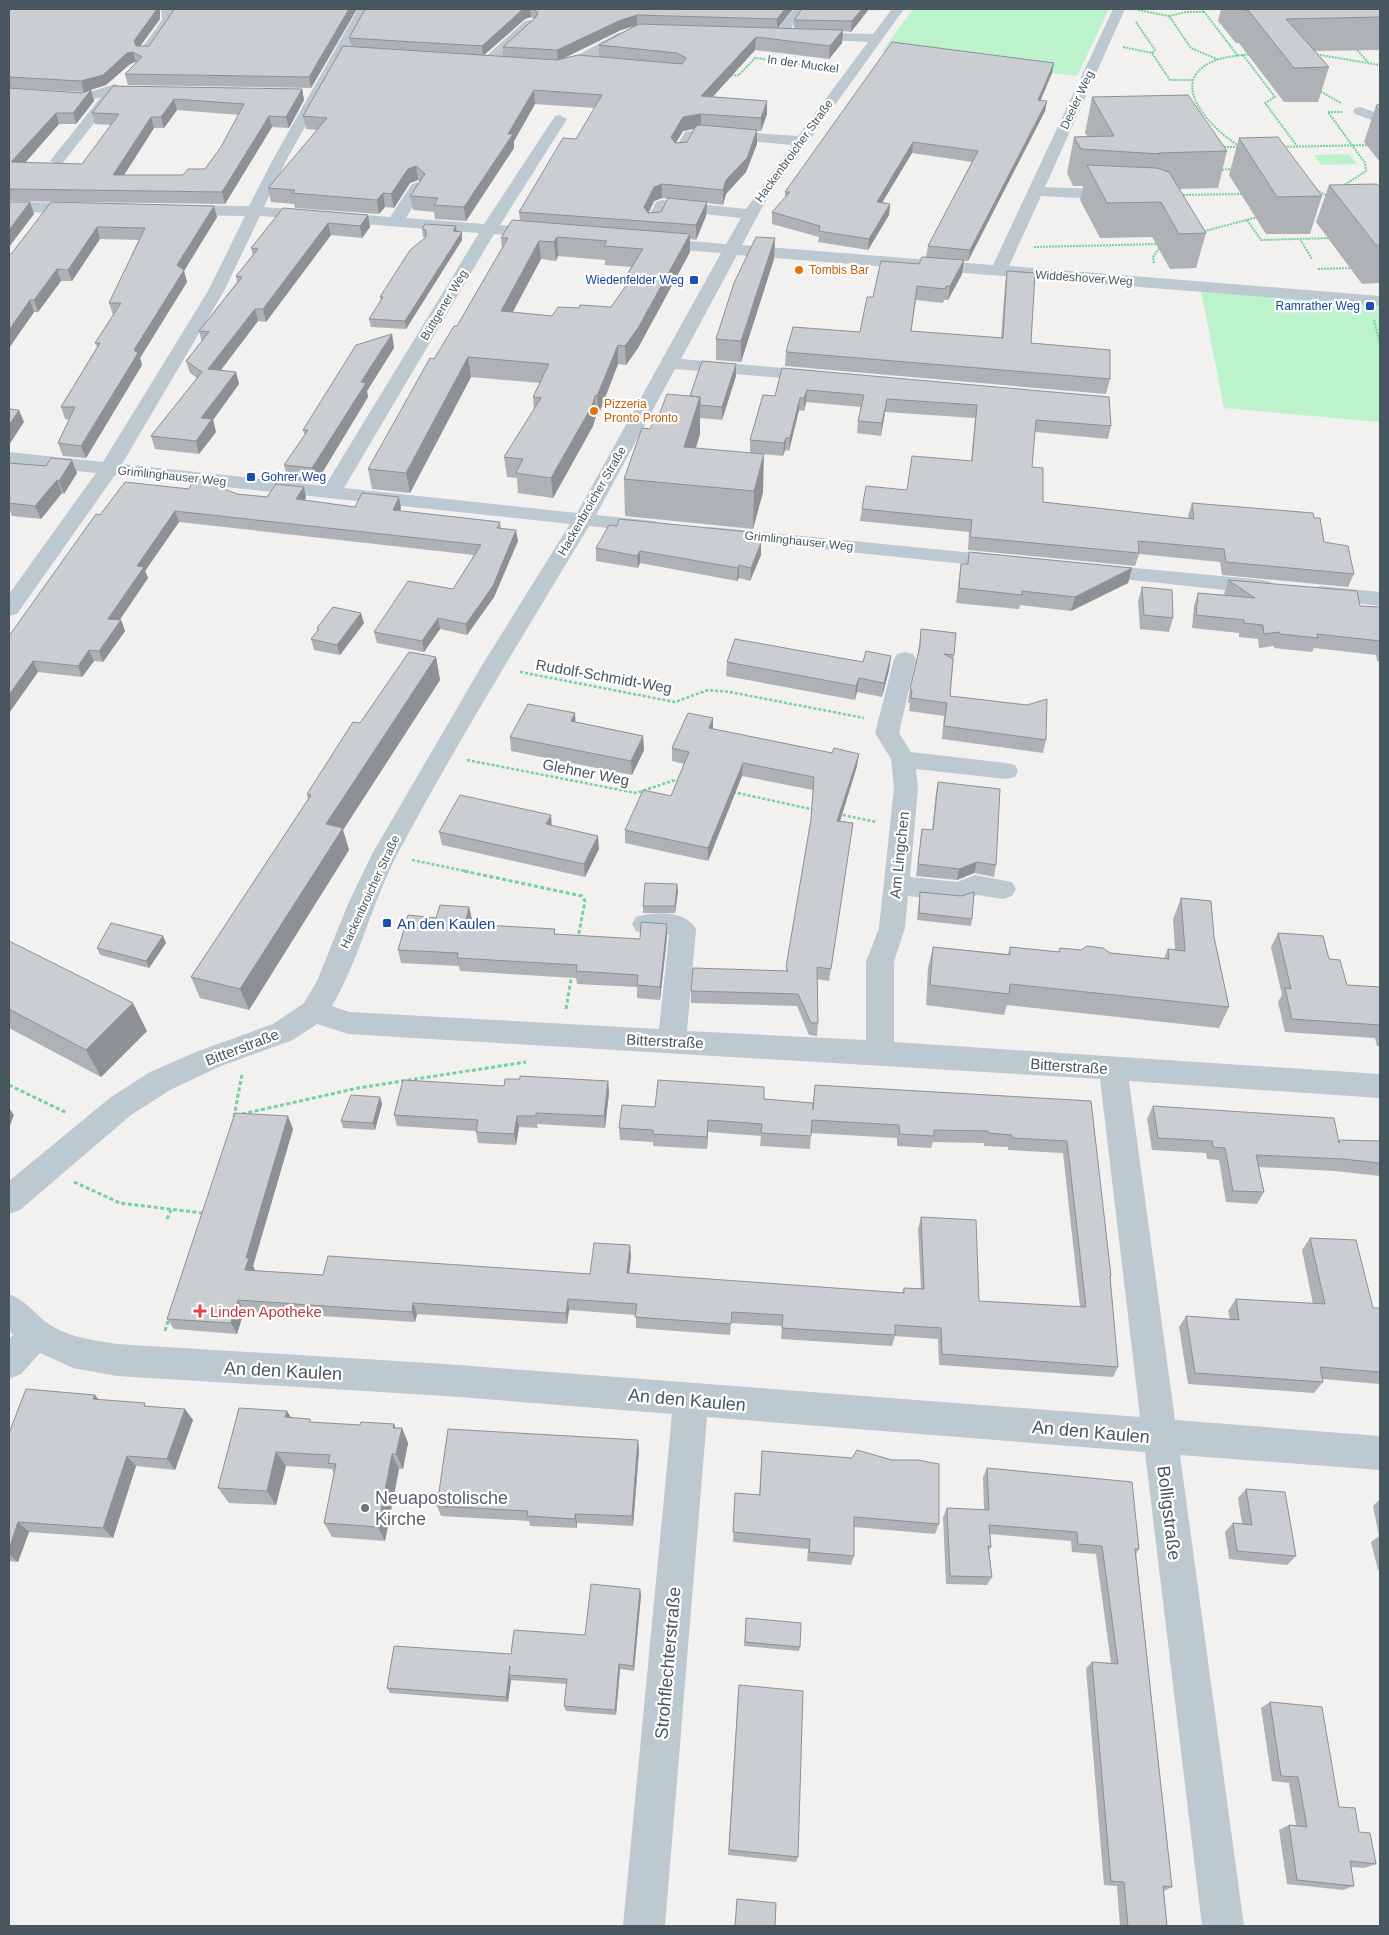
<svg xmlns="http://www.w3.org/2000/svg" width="1389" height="1935" viewBox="0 0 1389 1935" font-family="Arial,sans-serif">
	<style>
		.green { fill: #bcf3cd }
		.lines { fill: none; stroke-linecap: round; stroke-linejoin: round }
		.path-far2 { stroke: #71d49c; stroke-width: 2; stroke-dasharray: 2 1; stroke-linecap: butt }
		.path-far1 { stroke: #71d49c; stroke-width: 2.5; stroke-dasharray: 3 2; stroke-linecap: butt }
		.path { stroke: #71d49c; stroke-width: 3; stroke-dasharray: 4 2.5; stroke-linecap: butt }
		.minor { fill: #bdc9d0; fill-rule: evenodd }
		.wall { fill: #aeb1b5; fill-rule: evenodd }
		.shaded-wall { fill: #8d9094 }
		.building { fill: #caced3; stroke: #8d9094; fill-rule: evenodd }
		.food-dot { fill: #e8710a; stroke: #fff; stroke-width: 2 }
		.transit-dot { fill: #1a4fb4; stroke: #fff; stroke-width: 2 }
		.health-dot { fill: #e0444e; stroke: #fff; stroke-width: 2 }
		.worship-dot { fill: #6b7280; stroke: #fff; stroke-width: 2 }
		.labels { text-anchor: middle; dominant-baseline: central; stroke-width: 4.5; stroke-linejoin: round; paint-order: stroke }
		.far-street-label { font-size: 12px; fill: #47565f; stroke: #fff }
		.far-food-label { font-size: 12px; fill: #c56008; stroke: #fff; text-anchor: start }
		.far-transit-label { font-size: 12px; fill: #164399; stroke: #fff; text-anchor: end }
		.street-label { font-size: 15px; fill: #47565f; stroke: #fff }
		.transit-label { font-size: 15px; fill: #164399; stroke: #fff; text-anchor: start }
		.health-label { font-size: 15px; fill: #be3a42; stroke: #fff; text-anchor: start }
		.near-street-label { font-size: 18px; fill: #47565f; stroke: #fff }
		.near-worship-label { font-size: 18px; fill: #5b616d; stroke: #fff; text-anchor: start }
	</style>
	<rect width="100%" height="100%" fill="#f3f0f0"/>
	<path class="green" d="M913 9H1109L1077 76 882 51Z
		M1349 154 1357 164 1321 165 1314 155Z
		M1201 291 1380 306V422L1224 408Z"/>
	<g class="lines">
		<path class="path-far2" d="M1202 9 1238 56
			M1138 10 1169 16
			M1204 12H1186L1169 16 1191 48 1219 60
			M1136 22 1155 50 1152 53 1170 80H1194
			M1123 47 1152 53
			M1355 48 1368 62
			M1314 54 1380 65
			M1243 55 1275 97 1265 103 1297 146
			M728 76 739 75 755 58 831 68
			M1318 90 1341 103
			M1342 112H1328L1365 163 1366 171 1343 186
			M1239 146C1219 134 1171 91 1203 67 1216 57 1235 56 1251 54
			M1221 147H1240
			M1281 147 1370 145
			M1219 170 1233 169
			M1316 190 1328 196
			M1180 195 1244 194
			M1247 220 1261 240 1332 238
			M1201 232 1258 217
			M1300 239 1312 259
			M1034 247 1160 244
			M1154 263 1153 257 1160 247
			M1318 269 1355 268
			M1374 320 1380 344"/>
		<path class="path-far1" d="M520 672 675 702 708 690 730 692 864 718
			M467 760 636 793 675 780 680 781
			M733 792 815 810
			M838 814 876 822
			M412 860 470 872"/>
		<path class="path" d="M464 871 582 896 585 901 578 938
			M566 1009 572 973
			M9 1085 67 1113
			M242 1114 358 1088 526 1062
			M234 1117 242 1074
			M74 1182 120 1203 202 1213
			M167 1219 171 1210
			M165 1331 169 1318"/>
		<path class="minor" d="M161 9H173L174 20 153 52H143L141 49 162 20Z
			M358 9H370L286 161 264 207 390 217 412 184 417 182 425 187 406 218 484 224 555 116 560 115 567 119 500 225 541 228 549 233 541 238 494 234 344 488 577 513 721 253 654 248 646 243 654 238 726 244 741 218 667 210 660 225 654 227 646 222 656 202 662 200 746 209 792 145 701 137 695 138 685 155H675L673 152 685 132 701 129 798 136 868 42 806 39 800 35 801 32 873 34 892 9H904L765 202 742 245 993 265 1113 9H1125L1045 187 1120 190 1128 195 1120 200 1041 196 1009 266 1380 296V306L737 255 681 359 817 371 823 372 826 376 823 380 817 381 675 369 596 515 654 521 661 523 664 527 661 531 654 533 589 526C524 634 457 742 398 853 372 902 360 958 332 1006L349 1012 659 1029 669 935 645 934 636 931 632 924 636 917C654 911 686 910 696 929L687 1031 866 1040V962L879 928 894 788 891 759 875 733 894 659 897 654 905 652 913 654 916 659 899 733 911 752 1006 763 1015 765 1018 771 1015 777 1006 779 916 769 918 788 910 877 957 882 975 875 1012 882 1016 889 1012 896 1003 899 977 895 960 902 908 896 905 928 894 962V1042L1380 1074V1098L1129 1081 1175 1420 1380 1436V1470L1180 1455 1244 1926H1202L1145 1452 707 1417 665 1926H623L672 1414 446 1396 117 1376 73 1368 40 1353 21 1374 9 1379V1339L13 1335 9 1330V1294C25 1300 33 1312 46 1322 66 1337 93 1340 117 1344L446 1364 1140 1417 1100 1079 348 1034 317 1024 293 1040 221 1066 170 1090 131 1115 20 1210 9 1214V1181L111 1097 150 1072 201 1050 273 1024 304 1003 317 981 348 904 372 854 481 667 570 524 115 475 17 614 9 616V594L96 473 9 464V452L103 462 208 291 245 216 178 215 170 210 178 205 249 206 272 161ZM260 216 479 233 325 486 122 464 224 291Z
			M794 9H806L792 27 788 37H778L777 34 780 26Z
			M530 20 536 24 535 27 492 66H482L480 63 482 60 525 21Z
			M631 29 636 30 637 33 636 36 581 65 555 71 548 67 550 64 571 59 616 34Z
			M115 84 121 87 145 88 152 92 145 96 116 95 62 164 57 165 50 161 101 97 85 102 9 97V89L84 94Z
			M1360 107 1380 114V123L1355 114 1353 111 1355 108Z
			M9 202 85 203 93 208 85 213 9 212Z
			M711 527 1004 556 1011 558 1015 562 1011 566 1004 568 704 537 701 533 704 529Z
			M1092 564 1263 580 1271 582 1274 587 1271 592 1263 594 1084 575 1081 570 1084 565Z
			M1321 586 1380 592V606L1313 598 1310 593 1313 588Z"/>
	</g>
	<path class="wall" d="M9 9 160 19 140 46H149L357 9 311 88 128 85 125 74 136 63V62L130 64 106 85 84 92 9 88Z
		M365 9H793L778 28 794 29V20L802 9H869L851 32 843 31 842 43 829 59 755 50 712 97 767 101V114L761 131H757V144L746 172 726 194 723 205 707 203 706 216 696 240 690 239V252L638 348 626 365 618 364 598 416H596L593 426 553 498 518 493 517 478 507 477 504 457 534 409 533 397 540 383 471 377 410 493 372 489 368 469 434 359 457 326 502 248 501 238 520 221 519 212 576 139 595 108 535 104 514 141V148L466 221 435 219 434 212 413 210 410 196 420 182 418 180 410 183 394 208 385 207 379 214 295 208 294 204 271 202 268 188 317 130 306 129 303 116 351 46 349 38ZM531 17 534 19 503 47V56L484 55 525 19ZM636 26 599 45V57L564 58 621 30ZM695 129 687 142 676 143 683 131ZM662 198 668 199 661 212 649 213 654 201ZM558 256 605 260V265L631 267 626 276V285L611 307 579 308 552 316 513 312 541 259 556 261Z
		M1221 9H1380V50L1314 51 1329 67 1318 102H1284L1239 43H1236L1218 21Z
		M1054 63 1052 73 1041 100 1045 111 968 261H963L962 274 948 300H944L943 303 916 300 911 331 1001 338 1005 285 1007 271 1031 343 1110 379 1106 394 785 366 786 352 860 332 873 297 926 257 928 246 972 162 912 153 882 202 890 204 889 215 868 250 818 242 819 237 772 224V212L785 198V192Z
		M113 86 302 89 304 100 289 128 272 127 225 204 9 201V88L82 93 91 90 94 101 76 124H59L25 163 82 164 111 125 95 124 92 113ZM177 110 239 115 221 147 205 169 183 175H124L154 128H164Z
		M1092 97 1227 151 1218 188 1179 189 1206 233 1196 268 1170 269 1152 237 1100 238 1080 200 1083 186H1073L1067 173 1074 137 1087 136 1085 133Z
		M1380 103V162L1364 142 1376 106Z
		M1239 138 1322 196 1310 234H1266L1229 175Z
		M1329 185 1380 187V283L1362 284 1316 222Z
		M51 202 214 206 217 217 184 271 187 282 140 358 142 365 86 458 63 456 58 443 70 420 65 419 61 407 97 347 95 343 113 315 109 303 139 240 100 239 72 281H61L38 312H34L9 348V255L12 253Z
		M283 208 368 215 370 227 362 238 331 235 266 322 258 321 220 370 236 372 239 384 213 420 216 432 199 454 155 449 151 436 197 378 190 373 186 361 202 342 199 331 237 282 236 276 253 256 251 248Z
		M422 229 457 232 462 240 406 329 371 327 369 319 381 301 380 297 425 237H423Z
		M775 238 774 259 741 362 716 360V339Z
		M392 334 394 348 367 391 368 397 316 483 288 480 284 465 305 435 303 430Z
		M736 364V376L722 420 700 418V434L696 448 763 492 753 529 625 516 624 479 650 429 658 418Z
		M782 368 1111 426 1108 439 1035 432 1032 467 1043 502 1189 519 1188 516 1192 503 1314 518 1324 542 1354 574 1348 587 1222 575 1220 562 1139 554 1135 566 968 550 969 532 860 521 862 509 907 490 971 461 975 418 885 412 881 436 857 433 858 421 861 407 806 402 804 411 799 410 789 451 785 450 783 456 750 453V440L775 396Z
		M9 463 77 473 64 494 62 493 41 519 12 516 10 510H9Z
		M304 487 306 498 305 500 355 507 401 508 400 511 500 522 501 528 518 541 494 597 467 635 440 629 424 652 377 643 374 632 453 589 474 555 179 522 145 571 148 578 119 620H121L125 631 103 662 94 661 82 677 38 672 9 713V636L100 515 237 494 267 497Z
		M617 526 749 540 761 543V555L750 581 739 578 737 581 640 563 638 568 596 561V548Z
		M969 552 1132 568 1128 583 1071 611 1020 605 1019 609 956 603 959 578 961 564H967Z
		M1228 580 1360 606 1380 612V662L1377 661 1376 655 1314 648 1312 652 1274 648V646L1259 648 1258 639 1239 637V633L1192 628 1194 606 1198 593 1226 595 1224 594Z
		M1142 587 1173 618 1169 632 1140 629 1138 601Z
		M364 623 340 655 314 650 311 639 318 631 317 628Z
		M921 629 956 633 950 696 1046 740 1043 753 942 739 944 716 909 711 910 703 908 702 910 689 918 653Z
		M891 656 889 670 882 697 857 692 855 700 726 676 727 662H863Z
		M436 657 440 680 343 830 349 850 249 1010 200 998 191 977 308 800 307 794 360 723Z
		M713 718V729L857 766 840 821 853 823 829 981 817 979 818 1023 817 1036 809 1035 797 1006 691 1003V991L786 971 811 823 813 790 742 776 708 861 625 843V830L671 796 684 764 672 761V748Z
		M576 722 643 736 644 750 632 775 511 751 510 737Z
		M938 782 996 865 994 877 974 873 957 880 916 876 922 829 932 830 936 793Z
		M439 832 599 849 585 877 442 845Z
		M678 891 675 913H643V906Z
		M920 892 972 919 971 926 917 920 919 899Z
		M1181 898 1214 937 1229 1007 1219 1028 1007 1005 1004 1015 926 1005 928 968 933 947 1008 954 1010 947 1058 952 1060 948 1164 958 1168 949 1175 950 1173 919Z
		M469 907 472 920 471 924 556 934 640 939 667 924V937L660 1000 637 998V987L577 984 576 978 460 971 459 966 401 963 398 950 436 918Z
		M1278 933 1329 959 1347 985 1380 987V1046H1377L1375 1038 1285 1032 1278 1002 1282 995 1271 947Z
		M163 936 166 943 149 968 100 955 97 948Z
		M9 941 147 1031 101 1077 9 1028Z
		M608 1081 609 1093 605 1128 537 1124 538 1128 519 1127 516 1145 478 1143 476 1131 397 1126 394 1115 504 1086Z
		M815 1085 1091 1101 1111 1276 1110 1279 1118 1367 1113 1377 939 1365 938 1339 895 1336 892 1346 781 1339 782 1326 731 1323 730 1335 636 1328V1315L569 1310 567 1324 417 1314 415 1322 244 1311 237 1334 174 1329 167 1319 293 1129 253 1266 255 1270 254 1271 323 1275 590 1274 630 1245 631 1257 629 1274 902 1293 904 1288 921 1289 918 1229 921 1217 979 1301 1080 1307 1063 1153 1008 1150V1147L984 1146V1143L933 1142 931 1148 897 1146V1138L811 1133 810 1149 760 1146 761 1136 708 1132 707 1149 653 1146V1142L620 1140 619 1128 655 1107 764 1099 813 1103Z
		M380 1097 382 1104 375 1130 343 1128 341 1121Z
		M1153 1106 1339 1141 1340 1140 1380 1141V1176L1335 1171 1259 1167 1264 1192 1257 1204 1226 1202 1219 1160 1207 1159 1206 1153 1152 1150 1147 1119Z
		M1310 1238 1373 1308H1380V1384L1323 1379V1382L1314 1393 1188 1384 1179 1327 1186 1316 1230 1319 1228 1311 1236 1299 1313 1304 1302 1250Z
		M95 1395 98 1400 148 1406 193 1420 175 1470 136 1466 113 1538 29 1532 18 1562 9 1561V1433Z
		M287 1411 291 1418 312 1423 360 1425 394 1424 395 1428H402L408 1443 403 1469H399L385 1541 332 1537 324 1523 334 1474 332 1469 286 1466 276 1505 229 1503 218 1488Z
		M638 1440 639 1451 633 1526 577 1523V1528L530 1526 529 1521 441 1516 437 1506Z
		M762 1451 939 1524 935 1534 854 1527V1556L851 1565 807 1561 808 1549 733 1542 735 1493 759 1495Z
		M987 1468 1139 1549 1136 1554 1172 1887 1164 1891 1167 1926H1120L1117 1886 1104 1885 1086 1668 1092 1662 1111 1663 1096 1554 1072 1552 1071 1541 990 1534 991 1547 989 1550 992 1577 987 1585 946 1584 943 1517 947 1508 984 1510 983 1477Z
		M1246 1489 1296 1556 1287 1565 1229 1559 1225 1532 1233 1523 1242 1524 1238 1498Z
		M1380 1499V1570H1378L1371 1542 1379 1536 1373 1506Z
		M641 1595 634 1671 620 1669 616 1715 566 1711 564 1706 567 1684 511 1680 508 1702 390 1693 387 1688 585 1635Z
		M746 1618 800 1647 799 1651 744 1646Z
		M738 1693 798 1857 796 1862 728 1855Z
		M1270 1702 1339 1807 1359 1832 1376 1864 1364 1868 1351 1867 1354 1886 1343 1890 1287 1884 1279 1830 1289 1825H1296L1289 1783 1272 1781 1261 1708Z"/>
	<path class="shaded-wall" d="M157 9H160V19L136 52 134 41Z
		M349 9H357L311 88 309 77Z
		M523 9H530L531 17 525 19 483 56 482 46Z
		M785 9H793L777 29V19Z
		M862 9H869L851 32 852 21Z
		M637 15V25L621 30 558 61 557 50 621 20Z
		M843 30 842 43 829 59 830 46Z
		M756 37 755 50 701 110V96Z
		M133 52 136 62 130 64 106 85 84 92 81 81 127 53Z
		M1054 63 1052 73 1036 110 1038 100Z
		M302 89 304 100 289 128 286 117Z
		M91 90 94 101 76 124 73 113Z
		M534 90 535 104 514 141V148L466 221 464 207Z
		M174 99 177 110 164 128 161 117Z
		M767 101V114L761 131V118Z
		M1047 101 1045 111 968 261 970 250Z
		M56 113 59 124 15 174 11 162Z
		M701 114V127L683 131 671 151V137L683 117Z
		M269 116 272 127 225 204 222 192Z
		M151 117 154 128 117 186 113 175Z
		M757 130V144L746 172 726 194 723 205V190L726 180Z
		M913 142 912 153 876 213 877 202Z
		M416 166 418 180 410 183 394 208 391 194 408 169Z
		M662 184V198L654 201 644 221V207L654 187Z
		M383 193 385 207 379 214 377 200Z
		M30 202 34 214 9 247V230Z
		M707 202 706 216 696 240V225Z
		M890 204 889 215 868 250 869 239Z
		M214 206 217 217 184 271 187 282 140 358 142 365 86 458 81 446 134 350 177 265Z
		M368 215 370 227 362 238 360 226Z
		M328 223 331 235 266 322 263 309Z
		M456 226 457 234 453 231Z
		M97 227 100 239 72 281 68 270Z
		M462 232V240L406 329 405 321Z
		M690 234V252L638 348 626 365 625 346Z
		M557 237 558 256 556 261 554 242Z
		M775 238 774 259 741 362V341Z
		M539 241 541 259 503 330 501 311Z
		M964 260 962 274 948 300 950 286Z
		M57 269 61 281 38 312 34 300Z
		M30 300 34 312 9 348V330Z
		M255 309 258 321 212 382 208 369Z
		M392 334 394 348 367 391 368 397 316 483 312 468 361 382Z
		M618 345V364L598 416 597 396Z
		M468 357 471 377 410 493 406 473Z
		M736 364V376L722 420V407Z
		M236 372 239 384 213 420 216 432 199 454 196 441 201 418Z
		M807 390 806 402 804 411V398Z
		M595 396 596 416 593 426 553 498 551 478Z
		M700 397V434L684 484V447Z
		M800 398 799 410 789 451 790 438Z
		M887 399 885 412 881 436 882 423Z
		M19 410 24 422 9 445V425Z
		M786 438 785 450 783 456 784 443Z
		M764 454 763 492 753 529 754 491Z
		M72 460 77 473 64 494 59 481Z
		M57 480 62 493 41 519 35 506Z
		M304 487 306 498 299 510 296 499Z
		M399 497 401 508 395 521 393 510Z
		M175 511 179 522 145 571 148 578 113 630 108 619 137 566Z
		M516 530 518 541 494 597 467 635 466 624Z
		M761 543V555L750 581 751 568Z
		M640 551V563L638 568 637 556Z
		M739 565V578L737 581 738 568Z
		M1132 568 1128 583 1071 611 1075 597Z
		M361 613 364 623 340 655 337 645Z
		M438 618 440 629 424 652 422 641Z
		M121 620 125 631 103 662 99 651Z
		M89 650 94 661 82 677 78 666Z
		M891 656 889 670 882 697 884 683Z
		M436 657 440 680 343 830 349 850 249 1010 240 989 326 824Z
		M33 661 38 672 9 713V695Z
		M859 678 857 692 855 700 856 686Z
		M575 713 576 728 571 721Z
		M713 718V731L709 728Z
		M643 736 644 750 632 775 631 761Z
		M859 754 857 766 836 834 837 821Z
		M743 763 742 776 708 861V848Z
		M551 815 552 828 546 824Z
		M598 836 599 849 585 877 584 864Z
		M977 862 974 873 957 880 959 869Z
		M677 884 678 891 675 913V906Z
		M469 907 472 920 468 937 465 924Z
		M667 924V937L660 1000V987Z
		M163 936 166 943 149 968 146 961Z
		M133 1003 147 1031 101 1077 86 1050Z
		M608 1081 609 1093 605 1128 604 1116Z
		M380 1097 382 1104 375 1130 373 1123Z
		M9 1108 14 1115 9 1128Z
		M288 1116 293 1129 253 1266 255 1270 251 1281 245 1270 246 1258Z
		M517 1116 519 1127 516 1145 514 1134Z
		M708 1120V1132L707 1149V1137Z
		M630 1245 631 1257 628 1285 627 1273Z
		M568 1299 569 1310 567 1324 566 1313Z
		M238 1300 244 1311 237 1334 231 1323Z
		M413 1303 417 1314 415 1322 412 1312Z
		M95 1395 104 1406 93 1399Z
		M185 1409 193 1420 175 1470 167 1459Z
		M287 1411 296 1426 285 1417Z
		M394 1424 400 1438 402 1428 408 1443 403 1469 396 1454 393 1428Z
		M638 1440 639 1451 633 1526 632 1516Z
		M276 1452 286 1466 276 1505 267 1491Z
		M392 1454 399 1469 385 1541 378 1527Z
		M127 1456 136 1466 113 1538 103 1528Z
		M575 1514 577 1523V1528L575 1519Z
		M18 1522 29 1532 18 1562 9 1554V1549Z
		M640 1589 641 1595 634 1671 633 1666Z
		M619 1664 620 1669 616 1715 615 1710Z
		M510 1666 509 1675 511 1680 508 1702 506 1697Z"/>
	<path class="building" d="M9 9H157L134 41 136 46H149L173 11V9H349L309 77 125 74 142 57 133 52 127 53 103 75 81 81 9 77Z
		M365 9H523L482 46 349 38Z
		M533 9H785L777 19 637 15 621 20 557 50 503 47 536 17 538 12Z
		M802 9H862L852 21 794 20Z
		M1243 9H1380V17L1286 19 1329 67 1294 68 1248 10H1245Z
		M639 24 843 30 830 46 756 37 701 96 767 101 761 118 701 114 683 117 671 137 675 143 687 142 696 126 701 125 757 130 747 158 726 180 723 190 662 184 654 187 644 207 648 213 661 212 668 198 707 202 696 225 519 212 563 138 576 139 602 95 534 90 508 134H513L464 207 434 205 438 198 410 196 425 174 416 166 408 169 391 194 383 193 377 200 292 193 295 190 268 188 327 118 303 116 343 46 557 60 578 55 682 64 686 58 677 53 599 45Z
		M892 42 1054 63 1038 100 1047 101 970 250 928 246 978 151 913 142 877 202 890 204 869 239 819 231 820 226 772 212 790 192H785Z
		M113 86 302 89 286 117 269 116 222 192 9 189V88L82 93 91 90 73 113H56L11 162 82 164 119 114 92 113ZM174 99 244 104 221 147 205 169H188L183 175H113L151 117H161Z
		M1188 95 1227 151 1159 153 1160 154 1081 149 1074 137 1114 136 1092 97Z
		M1380 103V112L1376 106Z
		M1278 137 1322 196 1277 197 1239 138Z
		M1087 165 1157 168 1169 172 1206 233 1179 234 1161 202 1107 203Z
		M1377 184 1380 187V245H1376L1329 185Z
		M9 202H30L9 230Z
		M51 202 214 206 177 265 184 270 134 350 138 353 81 446 58 443 75 407H61L100 343H95L121 303H109L145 228 97 227 68 270 57 269 34 300H30L9 330V255L12 253Z
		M283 208 368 215 360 226 328 223 263 309H255L208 369 236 372 201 418 212 419 196 441 151 436 202 372 186 361 209 332 199 331 242 277 236 276 258 249 251 248Z
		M512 220 690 234 638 328 625 346 618 345 597 396H595L592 406 551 478 516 473 523 459 504 457 541 398 533 397 549 364 468 357 406 473 368 469 430 358 434 359 454 326H457L508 238H501ZM557 237 607 241 604 246 643 249 626 276 628 283 611 307 580 305 579 308 558 307 552 316 501 311 539 241 554 242Z
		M425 224 456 226 453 231 462 232 405 321 369 319 383 297H380L410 250 426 237V230L422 229Z
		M756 237 775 238 741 341 716 339 734 283Z
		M922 257 964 260 950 286H946L945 289 917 286 911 331 1003 338 1007 271 1035 273 1031 343 1110 350V379L786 352 793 327 860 332 867 297H873L881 261 919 264Z
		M392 334 361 382 366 383 312 468 284 465 308 430H303L356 345Z
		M702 361 736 364 722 407 700 405V397L690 396Z
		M782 368 1109 397 1111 426 1036 420 1032 467 1043 468V502L1194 519 1192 503 1313 513 1314 518H1320L1324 542 1348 546 1354 574 1226 562 1224 549 1138 541 1139 553 970 537 972 520 862 509 866 486 907 490 912 456 972 461 977 405 887 399 882 423 858 421 864 395 807 390 804 398H800L790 438H786L784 443 750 440 763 395 775 396Z
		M667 394 700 397 684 447 764 454 754 491 624 479 642 428 650 429 655 418H658Z
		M9 409 19 410 9 425Z
		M51 458 72 460 59 481 57 480 35 506 9 503V500L10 498H9V463L46 466Z
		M194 477 237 494 267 497 276 484 304 487 296 499 355 507 362 493 399 497 393 510 500 522 497 528 516 530 493 586 466 624 438 618 422 641 374 632 408 581 453 589 481 545 175 511 137 566 144 567 108 619 121 620 99 651 89 650 78 666 33 661 9 695V636L96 514 100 515 125 482 189 489Z
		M619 519 749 532 747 540 761 543 751 568 739 565 738 568 640 551 637 556 596 548 609 525 617 526Z
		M969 552 1132 568 1075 597 1022 591V595L959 588 961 564H968Z
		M1228 580 1357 591 1360 606 1379 607 1380 612V641L1317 634 1318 638 1280 634 1279 632 1264 634 1263 625 1244 623V620L1196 615 1198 593 1255 598Z
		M1142 587 1172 590 1173 618 1144 615Z
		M333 607 361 613 337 645 311 639 319 629 317 628Z
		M921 629 956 633 954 655 944 654 953 659 950 696 1027 705 1047 699 1046 740 944 726 947 703 911 698 912 690 910 689 920 646Z
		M735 639 863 662 866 651 891 656 884 683 859 678 856 686 727 662Z
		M409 652 436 657 326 824 343 828 240 989 191 977 311 795 307 794 353 722 360 723Z
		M528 704 575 713 571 721 643 736 631 761 510 737Z
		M688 713 713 718 709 728 832 753 834 748 859 754 837 821 853 823 831 969 817 967 818 1023H811L798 994 691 991 693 968 788 971 786 967 811 819 814 777 743 763 708 848 625 830 643 790 671 796 689 752 672 748Z
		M938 782 1000 789 996 865 977 862 959 869 918 864 922 829 933 830Z
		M460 795 551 815 546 824 598 836 584 864 439 832Z
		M645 883 677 884 675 906H643Z
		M920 892 961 896 974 892 972 919 919 913Z
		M1181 898 1211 901 1214 937 1229 1007 1010 984 1009 994 930 985 933 947 1010 955V947L1059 952 1060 948 1081 950 1087 946 1103 948 1110 953 1169 959 1168 949 1185 951Z
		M440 905 469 907 465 924 555 929 554 934 640 939 641 922 667 924 660 987 637 985 638 975 576 971 577 965 457 958 458 953 398 950 408 915 436 918Z
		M111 923 163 936 146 961 97 948Z
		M1278 933 1323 936 1329 959 1340 960 1347 985 1380 987V1025L1292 1019 1285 988 1291 989Z
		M9 941 133 1003 86 1050 9 1009Z
		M520 1076 608 1081 604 1116 536 1113V1116H517L514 1134 476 1132 478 1120 394 1115 403 1080 504 1086 505 1079H520Z
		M658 1080 764 1087V1099L813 1103V1110L815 1085 1091 1101 1111 1276H1110L1118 1367 942 1354 941 1328 895 1325V1335L782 1328 783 1315 732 1312 731 1324 635 1317 637 1304 568 1299 566 1313 413 1303 412 1312 238 1300 231 1323 167 1319 235 1113 288 1116 246 1258H249L245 1270 323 1275 328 1256 590 1274 594 1243 630 1245 627 1273 904 1293V1288L924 1289 921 1217 976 1220 979 1301 1086 1307 1067 1141 1012 1138V1135L988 1133V1131L934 1130V1136L900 1134 899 1125 812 1120 811 1136 761 1133 762 1124 708 1120 707 1137 653 1134V1130L619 1128 622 1105 655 1107Z
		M351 1095 380 1097 373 1123 341 1121Z
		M1153 1106 1334 1118 1339 1143 1340 1140 1380 1141V1163L1343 1159 1256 1155 1264 1192 1233 1191 1225 1148 1213 1147 1212 1141 1158 1138Z
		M1310 1238 1356 1240 1373 1308H1380V1372L1320 1367 1323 1382 1195 1373 1186 1316 1239 1320 1236 1299 1325 1304Z
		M26 1389 95 1395 93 1399 145 1403 144 1406 185 1409 167 1459 127 1456 103 1528 18 1522 9 1549V1433Z
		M239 1408 287 1411 285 1417 310 1419V1422L360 1425 361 1422 394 1424 393 1428H402L396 1454H392L378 1527 324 1523 336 1464 328 1463 330 1455 276 1452 267 1491 218 1488Z
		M448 1429 638 1440 632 1516 575 1514V1519L527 1516 528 1511 437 1506Z
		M857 1450 892 1460H918L939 1464V1524L854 1517V1556L809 1552 810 1539 733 1532 735 1493 760 1495 762 1451 852 1458Z
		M987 1468 1132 1482 1139 1549H1135L1172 1887 1163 1886 1167 1926H1128L1124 1882 1111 1881 1092 1662 1118 1664 1102 1546 1078 1544 1077 1532 989 1525 991 1547 988 1546 992 1577 950 1576 947 1508 989 1510Z
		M1246 1489 1285 1492 1296 1556 1237 1551 1233 1523 1252 1525Z
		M591 1584 640 1589 633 1666 619 1664 615 1710 564 1706 567 1679 509 1675 510 1666 506 1697 387 1688 394 1646 511 1654 514 1630 585 1635Z
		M746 1618 801 1623 800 1647 745 1642Z
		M739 1685 803 1691 798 1857 729 1850Z
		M1270 1702 1322 1707 1339 1807 1355 1808 1359 1832 1370 1833 1376 1864 1350 1861 1354 1886 1297 1880 1289 1825 1307 1827 1298 1777 1281 1776Z
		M737 1899 776 1903 775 1926H735Z"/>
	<g class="food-dot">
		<circle cx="799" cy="270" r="5"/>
		<circle cx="594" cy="411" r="5"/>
	</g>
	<g class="transit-dot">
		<rect x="689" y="275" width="10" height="10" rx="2.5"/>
		<rect x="1365" y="301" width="10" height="10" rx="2.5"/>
		<rect x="246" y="472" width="10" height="10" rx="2.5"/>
		<rect x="382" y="918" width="10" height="10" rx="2.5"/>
	</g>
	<path class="health-dot" d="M197.5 1303.5h5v5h5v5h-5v5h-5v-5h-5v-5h5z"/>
	<circle class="worship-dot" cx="365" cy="1508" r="5"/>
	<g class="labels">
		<g class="far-street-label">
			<text transform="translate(803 64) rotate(8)">In der Muckel</text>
			<text transform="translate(1077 100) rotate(-65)">Deeler Weg</text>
			<text transform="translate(794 151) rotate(-54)">Hackenbroicher Straße</text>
			<text transform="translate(1084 278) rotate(4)">Widdeshover Weg</text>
			<text transform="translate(444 305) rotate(-59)">Büttgener Weg</text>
			<text transform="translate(172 476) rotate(6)">Grimlinghauser Weg</text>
			<text transform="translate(592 501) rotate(-60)">Hackenbroicher Straße</text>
			<text transform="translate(799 541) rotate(6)">Grimlinghauser Weg</text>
			<text transform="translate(370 892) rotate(-65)">Hackenbroicher Straße</text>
		</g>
		<g class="far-food-label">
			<text x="809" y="270">Tombis Bar</text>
			<text x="604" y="404">Pizzeria<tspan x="604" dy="14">Pronto Pronto</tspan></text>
		</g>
		<g class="far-transit-label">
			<text x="684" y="280">Wiedenfelder Weg</text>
			<text x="1360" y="306">Ramrather Weg</text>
			<text x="261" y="477" text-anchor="start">Gohrer Weg</text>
		</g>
		<g class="street-label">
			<text transform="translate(604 676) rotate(10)">Rudolf-Schmidt-Weg</text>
			<text transform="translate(586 772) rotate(11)">Glehner Weg</text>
			<text transform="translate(899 855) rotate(-84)">Am Lingchen</text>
			<text transform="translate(665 1041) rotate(3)">Bitterstraße</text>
			<text transform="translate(242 1047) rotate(-21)">Bitterstraße</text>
			<text transform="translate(1069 1066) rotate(4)">Bitterstraße</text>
		</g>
		<g class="transit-label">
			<text x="397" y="923">An den Kaulen</text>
		</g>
		<g class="health-label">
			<text x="210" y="1311">Linden Apotheke</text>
		</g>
		<g class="near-street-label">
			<text transform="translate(283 1371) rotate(3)">An den Kaulen</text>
			<text transform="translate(687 1400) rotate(5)">An den Kaulen</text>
			<text transform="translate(1091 1432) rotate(5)">An den Kaulen</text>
			<text transform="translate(1169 1513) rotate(83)">Bolligstraße</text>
			<text transform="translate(668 1663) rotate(-85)">Strohflechterstraße</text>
		</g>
		<g class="near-worship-label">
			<text x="375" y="1498">Neuapostolische<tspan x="375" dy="21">Kirche</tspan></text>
		</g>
	</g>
	<rect width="1389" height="1935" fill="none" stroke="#47565f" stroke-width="20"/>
</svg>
